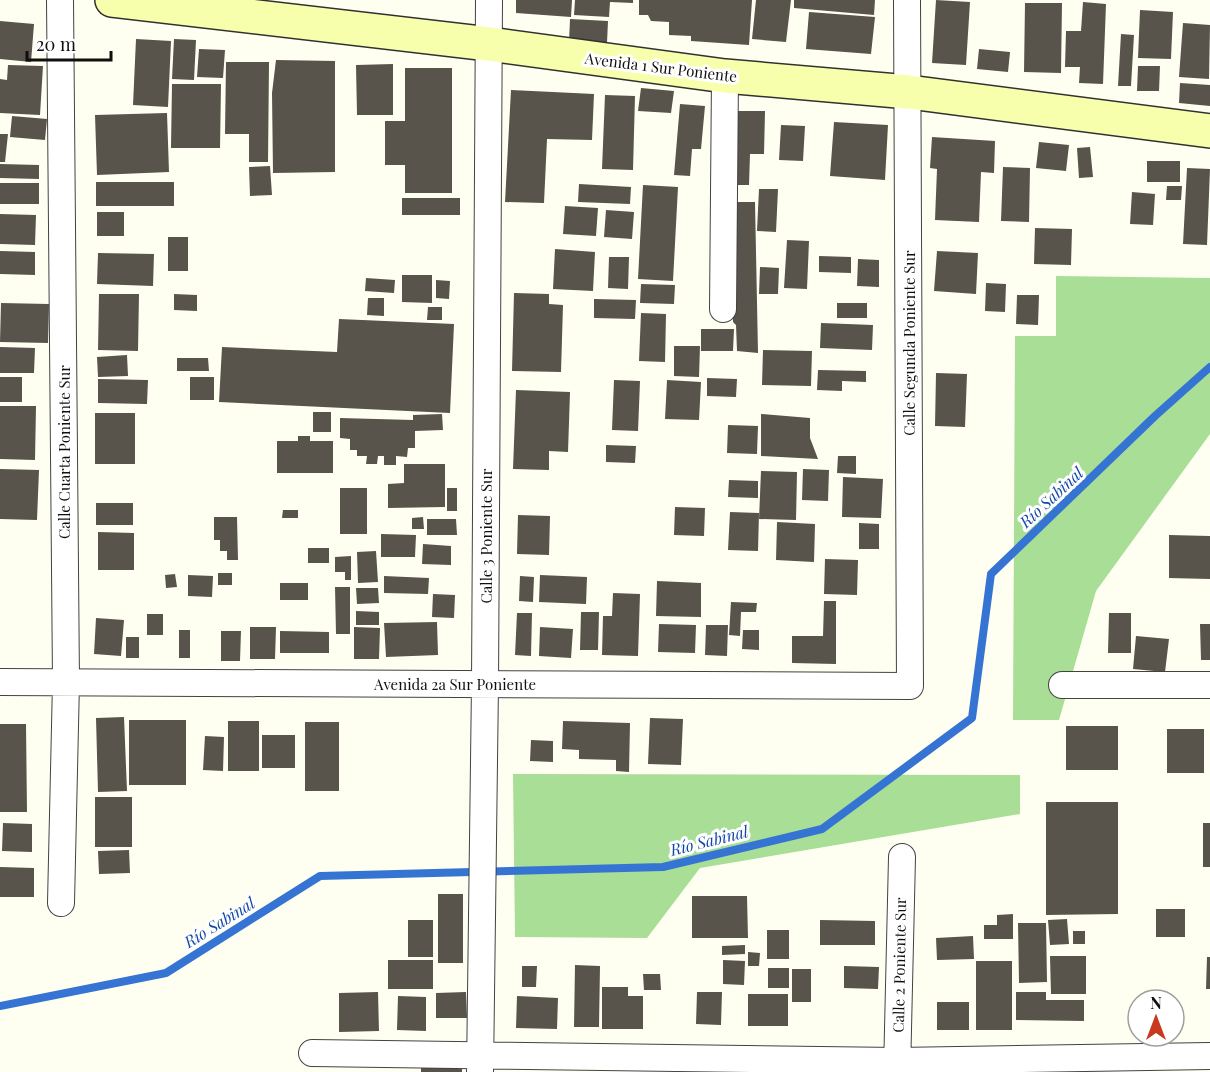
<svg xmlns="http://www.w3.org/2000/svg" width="1210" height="1072" viewBox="0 0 1210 1072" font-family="'Playfair Display',serif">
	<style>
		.forest { fill: #a8de96 }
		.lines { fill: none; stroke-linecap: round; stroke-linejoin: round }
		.stream { stroke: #3674d4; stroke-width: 8 }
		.building { fill: #58534b }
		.street-casing { stroke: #424242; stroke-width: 28 }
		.secondary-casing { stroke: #313131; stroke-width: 36 }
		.street { stroke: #fff; stroke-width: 26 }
		.secondary { stroke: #f7ffac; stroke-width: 33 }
		.labels { text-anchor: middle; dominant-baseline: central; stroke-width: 6; stroke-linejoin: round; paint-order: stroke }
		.street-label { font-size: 15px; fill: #0f0f0f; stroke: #fff }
		.water-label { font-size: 16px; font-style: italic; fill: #1147a8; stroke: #fff }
	</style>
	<rect width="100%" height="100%" fill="#fffff1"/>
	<path class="forest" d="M1056 276 1210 278V434L1096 591 1059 720H1013L1015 336H1056Z
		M513 774 1020 775V814L700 868 647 938 515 937Z"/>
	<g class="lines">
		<path class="stream" d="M0 1006 166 973 320 876 663 867 822 829 972 718 991 574 1155 416 1210 367"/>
	</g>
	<path class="building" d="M516 0H572L571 17 516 13Z
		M575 0H633V3L610 2 609 17 574 15Z
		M639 0H752L749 45 691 41V36L669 35V22L651 21 648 15H639Z
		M756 0H791L786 42 752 39Z
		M794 0H875L874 15 794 8Z
		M936 0 970 2 966 65 932 63Z
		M1083 2 1106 4 1103 84 1079 83 1080 67H1065L1066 31H1081Z
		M1025 3H1062L1061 73 1024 72Z
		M1140 10 1173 12 1171 59 1138 58Z
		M809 12 875 17 871 54 806 49Z
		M570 19 608 21 607 43 569 42Z
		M0 21 34 24 31 62 0 59Z
		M1183 23 1210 25 1209 79 1179 77Z
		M1121 34 1134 35 1131 86H1118Z
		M136 39 171 41 168 107 133 105Z
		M174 39 196 40 194 80 172 79Z
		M199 49 225 50 223 78 197 77Z
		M979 49 1010 52 1008 72 977 69Z
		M276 60 335 61V172L273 173 272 93Z
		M226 62H269L268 162H249V134H225Z
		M393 64V115H357L356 65Z
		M8 65 43 66 40 115 0 113V79L7 80Z
		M1138 66H1160L1159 91H1137Z
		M405 68H452V193H405V165H385V121H405Z
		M1180 83 1210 85V106L1179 103Z
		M172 84H221L220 148H171Z
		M641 88 674 91 671 113 638 111Z
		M511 90 594 94 592 140 547 139 544 203 505 202Z
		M605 95 635 96 633 170 602 169Z
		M680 104 705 106 701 149H692L690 176 674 175Z
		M728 111H765L764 154H750L749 185H728Z
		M167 113 169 172 97 175 95 115Z
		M12 116 47 119 45 140 10 137Z
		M834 122 888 125 885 180 830 176Z
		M781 125 805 126 803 161 779 160Z
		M0 134H8L5 162H0Z
		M932 137 995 141 994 173 981 172 979 222 935 220 937 169 930 168Z
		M1039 142 1069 145 1066 171 1036 168Z
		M1090 147 1093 177 1079 178 1077 148Z
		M1147 161H1180V182H1147Z
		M0 164 39 165V179L0 178Z
		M270 166 272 195 250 196 249 167Z
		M1003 167 1030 168 1029 222 1001 221Z
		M1187 168 1210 169 1207 245 1183 244Z
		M96 182H174V206H96Z
		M0 183H39V204H0Z
		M579 184 631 187 630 204 578 202Z
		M643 185 678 187 673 281 638 279Z
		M1167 186H1182L1181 200H1166Z
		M759 189H778L776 232 757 231Z
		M1132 192 1155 194 1153 225 1130 224Z
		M402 198H460V215H402Z
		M732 202H755L758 353 737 351 736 325 733 322Z
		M565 206 598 208 596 236 563 234Z
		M606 210 634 212 632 239 604 237Z
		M97 212H124V236H97Z
		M0 214 36 215 35 245 0 244Z
		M1035 228 1072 229 1071 265 1034 264Z
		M168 237H188V271H168Z
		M787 240 809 241 807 289 784 288Z
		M555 249 595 252 593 291 553 289Z
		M0 251 35 252V275L0 274Z
		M937 251 978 253 976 294 934 291Z
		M98 253 154 254 153 286 97 284Z
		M819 256 851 257V273L819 272Z
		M609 257H629L628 289 608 288Z
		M858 259 879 260V287L857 286Z
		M760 267 779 268 778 294H759Z
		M402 275H432V303L402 302Z
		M366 278 395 280 394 293 365 291Z
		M436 280 450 281 449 299 436 298Z
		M986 283 1006 284 1005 312 985 311Z
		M641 284 675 285 674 304 640 303Z
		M514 293 549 294V304L563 305 561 372 512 371Z
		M99 294H139L138 351 98 350Z
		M174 294 197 295V311L174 310Z
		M1017 295H1039L1038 325 1016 324Z
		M368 298H384V316L367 315Z
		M594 299 636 300 635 319 594 318Z
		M1 303 49 304 48 343 0 342Z
		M837 303H867V318H837Z
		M428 307H442V320H427Z
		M641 313 666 314 665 362 639 361Z
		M339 319 454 324 450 413 219 402 222 347 337 352Z
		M821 323 873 325 872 350 820 348Z
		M701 329H734L733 351H701Z
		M674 346H700L699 377 674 376Z
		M0 347 35 348 34 373H0Z
		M763 350 812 351 811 386 762 385Z
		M127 355 128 376 98 377 97 357Z
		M177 358H208L209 371H177Z
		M818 370 866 371V382L842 381V391L817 390Z
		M936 373 967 374 965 427 935 426Z
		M0 377H22V402H0Z
		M190 377H214V400H190Z
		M707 378 737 379 736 397 707 396Z
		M98 379 148 380 147 404 98 403Z
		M614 380 640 381 638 431 612 430Z
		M667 380 701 382 699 420 665 419Z
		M516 390 570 392 568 452 549 451V470L513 469Z
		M0 406H36L35 460 0 459Z
		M313 412H331V432H313Z
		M95 413H135V464H95Z
		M442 414 443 430 415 431V448H408L407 457 396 456V465H384V456H378L377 464H366L367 456H357V450H350V439L340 438V418L413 420V415Z
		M761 414 810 418V438L818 459 761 456Z
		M728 425 758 426 757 454 727 453Z
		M298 436H310V441H333V473H277V441H298Z
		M606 445 636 446 635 463 606 462Z
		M838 456H856V474L837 473Z
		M404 464H445V507L388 508V484L404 483Z
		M0 469 39 470 37 520 0 519Z
		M803 469 829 470 828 501 802 500Z
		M761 471 797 472 796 520 759 519Z
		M843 477 883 479 881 518 842 517Z
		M729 480 758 481V498L728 497Z
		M340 488H367V534H340Z
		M447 488H457V511H447Z
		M96 503H133V525H96Z
		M675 507 705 508 704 536 674 535Z
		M283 510H298V518H282Z
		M730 512 759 513 758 551 728 550Z
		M518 515 550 516 549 555 517 554Z
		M214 517H237L238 560H227V551H220V540H214Z
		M423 517 424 529H412V518Z
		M427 519H456L457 535H427Z
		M777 522 815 524 814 562 776 560Z
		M859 523 879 524V549H859Z
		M98 532 134 533V570H98Z
		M381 534 416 535 415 557H381Z
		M1169 535 1210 536V579L1169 578Z
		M423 544 451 546V565L422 564Z
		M308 548H329V563H308Z
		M376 551 378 582 358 583 357 552Z
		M351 556V580H345V572H335V557Z
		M825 559 858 560 857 595 824 594Z
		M218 573H232V585H218Z
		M175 574 177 587 166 588 165 575Z
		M188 575 213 576 212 597 188 596Z
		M540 575 587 577 586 604 539 602Z
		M384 576 429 578 428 594 384 593Z
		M520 576 534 577 533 602 519 601Z
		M657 581 701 583V617L656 616Z
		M280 583H308V600H280Z
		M335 587H350V634H336Z
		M356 588H378L379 603 357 604Z
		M613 593 640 594 638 656 602 655 603 616H612Z
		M433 594 455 595 454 618 432 617Z
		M824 601H836V664L792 663V636H823Z
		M731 602 757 603 756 612H741L740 636 729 635Z
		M356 611 379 612V625H356Z
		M581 612H599L598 650H580Z
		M517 613H532L531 656 515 655Z
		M1109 613H1131V653H1108Z
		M147 614H163V635H147Z
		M96 618 124 620 121 656 94 654Z
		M437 622 438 655 386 657 384 623Z
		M659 624 696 625 695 653 658 652Z
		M1200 624H1210V660H1201Z
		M706 625H728L727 656 705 655Z
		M250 627H276L275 659H250Z
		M354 627 380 628 379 659H354Z
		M540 627 573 629 571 658 539 656Z
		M179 630H190V658H179Z
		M743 630H759V650L742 649Z
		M221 631H241L240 661H221Z
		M280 631 329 632V653H280Z
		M1136 636 1169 639 1165 672 1133 669Z
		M126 637H139V658H126Z
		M124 717 127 791 98 792 96 718Z
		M650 718 683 719 681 765 648 764Z
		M129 720H186V785H129Z
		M228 721H259V771H228Z
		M563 721 630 723 629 772 616 771V760L579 759V750L562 749Z
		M305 722H339V791H305Z
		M0 724H26L27 812H0Z
		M1066 726H1118V770H1066Z
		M1167 729H1204V773H1167Z
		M262 735H295V768H262Z
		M205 736 224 737 223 771 203 770Z
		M531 740 553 741V762L530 761Z
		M95 797H132V847H95Z
		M1046 802H1118V914L1046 915Z
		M3 823 32 824V852L2 851Z
		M1203 823H1210V867H1203Z
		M129 850 130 873 99 874 98 851Z
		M0 867 34 868V897H0Z
		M438 894H463V963H438Z
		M692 896H747L748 938H692Z
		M1156 909H1185V937H1156Z
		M1013 914V939H984V925H997V915Z
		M1067 919 1069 944 1050 945 1048 920Z
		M408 920H433V957H408Z
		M820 920 875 921V945H820Z
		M1018 923H1046L1047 982 1019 983Z
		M767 930H789V959H767Z
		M1073 931H1085V944H1073Z
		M973 936 974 959 937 960 936 938Z
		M745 945V954L722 955V946Z
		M748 952 760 953 759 966H748Z
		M1050 956H1086V994H1051Z
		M1207 957H1210V989H1206Z
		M388 960H433V989H388Z
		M723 960 745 961 744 985 723 984Z
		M976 961H1012V1030H976Z
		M575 965 600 966 599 1027H574Z
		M522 966H537L536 987H522Z
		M844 966 879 967 878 989 844 988Z
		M768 968H789V988H768Z
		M792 969H811V1002H792Z
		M643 974H660L661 990H644Z
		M602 987H628V996H643V1029H602Z
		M378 992 379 1031 339 1032V993Z
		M466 992 467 1018H436V993Z
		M697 992H722L721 1025 696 1024Z
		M1016 992H1046V1000H1084V1021L1016 1020Z
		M748 994H788V1026H748Z
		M398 996 426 997V1031L397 1030Z
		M517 996 558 998 557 1029 516 1028Z
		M937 1002H969V1030H937Z
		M421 1066H462V1072H421Z"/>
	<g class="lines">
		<defs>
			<path id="street" d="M60 0 66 682 61 903
				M723 309 725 76
				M0 682 910 686 907 0
				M1062 685H1210
				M312 1053 897 1061 1210 1056
				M480 1072 485 684 489 0
				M897 1072 902 857"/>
			<path id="secondary" d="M112 0 489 44 725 76 909 92 1210 131"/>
		</defs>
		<use href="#street" class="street-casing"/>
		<use href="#secondary" class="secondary-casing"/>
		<use href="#street" class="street"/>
		<use href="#secondary" class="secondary"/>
	</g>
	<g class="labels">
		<g class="street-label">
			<text transform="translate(661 67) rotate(7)">Avenida 1 Sur Poniente</text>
			<text transform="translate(909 343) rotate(-90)">Calle Segunda Poniente Sur</text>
			<text transform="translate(64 452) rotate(-90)">Calle Cuarta Poniente Sur</text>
			<text transform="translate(486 536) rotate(-90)">Calle 3 Poniente Sur</text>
			<text x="455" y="684">Avenida 2a Sur Poniente</text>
			<text transform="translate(899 965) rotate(-89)">Calle 2 Poniente Sur</text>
		</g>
		<g class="water-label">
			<text transform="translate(1051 497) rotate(-43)">Río Sabinal</text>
			<text transform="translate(709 840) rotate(-14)">Río Sabinal</text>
			<text transform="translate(219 922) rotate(-32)">Río Sabinal</text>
		</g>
	</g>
	<g transform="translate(1156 1018)"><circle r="28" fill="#ffffff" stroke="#9f9f9f" stroke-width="1.5"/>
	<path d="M0-4.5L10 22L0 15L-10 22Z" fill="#c73a1f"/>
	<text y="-9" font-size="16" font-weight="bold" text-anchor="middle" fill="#0f0f0f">N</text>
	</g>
	<path d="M27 51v9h84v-9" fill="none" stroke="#0f0f0f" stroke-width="3"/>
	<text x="36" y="51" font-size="18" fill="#0f0f0f" stroke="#ffffff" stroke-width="4.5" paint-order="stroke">20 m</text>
</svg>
